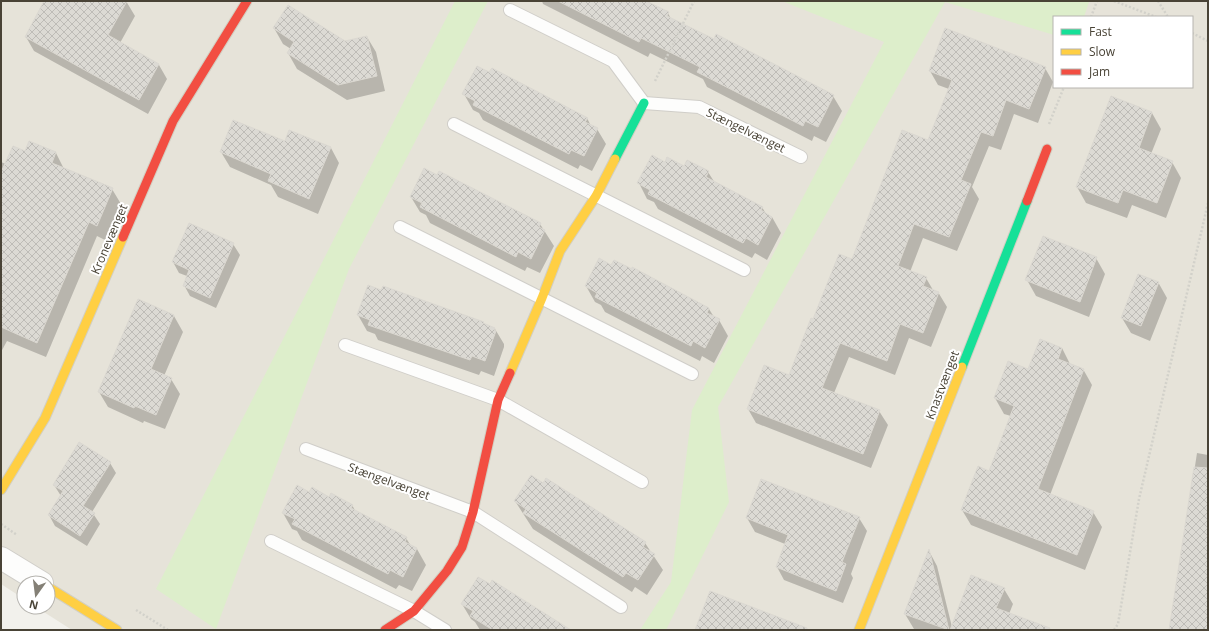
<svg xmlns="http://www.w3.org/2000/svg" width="1209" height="631" viewBox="0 0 1209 631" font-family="'Open Sans',sans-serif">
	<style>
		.residential { fill: #e6e3d9; fill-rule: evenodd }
		.grass { fill: #ddeecb }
		.shadow { fill: #0003 }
		.building { fill: url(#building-cross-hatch); stroke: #dbd8d1 }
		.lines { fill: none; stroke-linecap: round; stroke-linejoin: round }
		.lane-casing { stroke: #d0cec9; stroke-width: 14 }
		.street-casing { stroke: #d0cec9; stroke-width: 24 }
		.fast-casing { stroke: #d2cfc2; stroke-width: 11 }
		.slow-casing { stroke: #d2cfc2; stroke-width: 11 }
		.jam-casing { stroke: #d2cfc2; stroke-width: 11 }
		.path { stroke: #d2d1ca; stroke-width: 2.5; stroke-dasharray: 2 2; stroke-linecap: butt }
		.lane { stroke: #fdfdfc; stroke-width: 12 }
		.street { stroke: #fdfdfc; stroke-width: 22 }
		.fast { stroke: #16e098; stroke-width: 9 }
		.slow { stroke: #ffcf43; stroke-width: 9 }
		.jam { stroke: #f24e42; stroke-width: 9 }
		.labels { text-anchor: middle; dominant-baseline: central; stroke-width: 4; stroke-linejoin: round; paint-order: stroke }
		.street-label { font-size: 12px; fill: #494336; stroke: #fff }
	</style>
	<defs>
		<pattern id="building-cross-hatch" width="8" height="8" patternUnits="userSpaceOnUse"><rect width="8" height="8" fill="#dcdad4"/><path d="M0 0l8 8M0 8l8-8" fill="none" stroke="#bebcb7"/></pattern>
	</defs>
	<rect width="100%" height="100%" fill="#f2f1ec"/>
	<path class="residential" d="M1 1H1208V630H72L36 607H48V583H24V599L1 584ZM1054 17H1192V87H1054Z"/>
	<path class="grass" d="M455 1H488L349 269 216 629 156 589Z
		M782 1H1088L1089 2 1084 17H1054V35L945 2 718 407 729 502 666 630H640L671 582 692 410 884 42Z"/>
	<path class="shadow" d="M46 1H126L135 16 120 43 159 65 167 79 148 114 34 51 26 37Z
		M542 1H647L668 13 671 19 833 96 842 111 826 142 814 136 812 141 707 87 703 79 650 53 648 57 543 4Z
		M274 28 345 42 367 37 376 52 385 91 347 100 297 69 288 53 291 49 283 44Z
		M1045 68 1053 82 1038 123 1014 114 1001 150 989 146 972 187 979 199 957 251 923 238 910 272 926 278 933 290 938 292 947 307 931 347 909 338 895 375 849 357 834 393 879 411 888 425 871 468 756 423 748 409 790 376 814 321 928 142 949 89 938 85 930 71Z
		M464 94 587 118 591 126 597 129 606 144 592 171 580 165 578 169 483 120 479 113 473 110Z
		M1111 98 1152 113 1161 129 1151 154 1172 162 1181 178 1166 218 1132 205 1127 218 1086 203 1077 187Z
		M285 142 331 148 339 163 318 214 278 197 271 185 230 167 221 152Z
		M25 152 56 153 64 169 112 189 121 204 105 240 97 236 46 357 7 341 1 352V162L6 164Z
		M665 163 708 172 715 183 762 207 766 214 772 217 781 233 767 260 755 253 752 258 658 209 654 202 647 199 639 183Z
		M411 197 540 224 554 246 540 273 527 267 525 271 430 223 426 215 420 212Z
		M233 244 240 255 216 308 190 296 184 285 187 276 179 273 173 262Z
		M1096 258 1105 274 1089 317 1036 296 1027 280Z
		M612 266 632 271 633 269 709 309 714 317 719 320 728 336 714 363 702 356 700 361 605 312 601 305 595 302 586 286Z
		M1158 282 1167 298 1150 341 1131 333 1122 318Z
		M381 291 483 323 484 325 495 329 504 344V347L494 376 481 371 479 375 378 340 375 334 367 331 358 315Z
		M138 300 174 316 183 332 164 376 171 379 180 394 165 429 144 421 143 423 108 407 99 392Z
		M1062 348 1070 364 1083 369 1092 385 1050 495 1093 512 1102 527 1085 570 971 525 962 510 990 472 1011 416 1004 414 995 398 1029 370Z
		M1197 453 1208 455V630H1170Z
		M110 463 116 473 92 512 100 524 87 546 55 526 49 515 61 496 54 485Z
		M310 493 352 505 356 512 406 538 411 546 417 549 426 565 412 591 399 585 396 589 302 540 297 531 292 529 283 513Z
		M515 501 645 543 663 570 647 595 635 587 632 592 533 529Z
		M747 518H859L867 531 851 574 853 578 843 603 784 580 777 567 785 544 755 532Z
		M929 551 937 566 952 627 1004 589 1013 604 1009 614 1044 630H917L914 629 905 614Z
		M462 604 569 630H480L475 622 471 619Z"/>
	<path class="building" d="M44 1H127L108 35 159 64 139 100 25 37Z
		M558 1H646L669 12 667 16 714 39 716 34 834 95 818 127 805 121 803 126 697 72 700 67 641 38 639 42Z
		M288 5 345 41 367 36 377 76 338 85 287 53 294 42 273 28Z
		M945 28 1046 67 1029 109 1006 100 993 136 981 132 961 180 971 184 949 237 914 224 898 266 927 277 923 286 939 292 923 333 900 324 887 361 840 343 822 388 880 410 863 454 747 409 764 365 789 375 811 318 813 319 839 254 852 259 902 130 928 140 952 80 929 71Z
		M477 66 489 72 492 68 588 118 585 122 598 128 584 156 571 150 569 154 473 105 475 101 462 94Z
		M1111 96 1152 112 1139 148 1173 161 1157 203 1123 190 1118 203 1076 187Z
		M233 120 285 141 289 130 331 147 309 199 268 181 271 174 220 152Z
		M29 141 56 152 52 163 113 188 97 226 89 222 37 343 1 327V172L13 146 25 151Z
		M652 155 665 162 667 157 684 166 687 160 709 171 706 177 763 207 761 210 772 217 758 245 746 238 743 243 648 194 650 190 637 183Z
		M424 168 437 175 439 171 541 223 539 227 545 230 531 259 518 252 516 257 420 207 422 203 410 197Z
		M189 223 234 243 210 298 183 286 189 270 172 262Z
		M1043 236 1097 257 1080 302 1025 280Z
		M599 258 611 265 614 260 632 269V267L709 308 707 313 720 319 705 348 693 341 691 346 595 297 597 293 585 286Z
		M1138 274 1159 282 1141 326 1121 318Z
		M368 285 381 290 383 286 484 322 483 323 495 328 494 330 496 331 485 361 472 356 470 360 368 325 370 320 357 315Z
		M138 299 174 315 151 369 172 378 156 415 135 406 134 408 98 392Z
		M1040 339 1062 348 1058 359 1084 369 1038 489 1094 511 1077 555 961 510 978 466 989 471 1014 406 994 398 1008 361 1028 369Z
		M79 442 111 462 83 506 95 513 80 536 48 515 63 491 53 485Z
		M1194 467 1208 468V630H1169Z
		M531 475 543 483 546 478 646 542 643 547 655 554 638 580 626 573 623 577 523 513 526 509 514 501Z
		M761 479 860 517 842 562 846 564 836 591 776 567 788 535 746 518Z
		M297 485 309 492 312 487 329 497 331 493 353 505 351 508 407 537 405 542 417 548 403 577 390 570 388 574 292 524 295 519 282 513Z
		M929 549 949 630 904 614Z
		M971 575 1005 588 996 608 1050 628 1049 630H950Z
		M478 577 490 584 492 580 571 630H493L470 616 473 611 461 604Z
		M710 591 807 628V630H695Z"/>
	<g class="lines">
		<defs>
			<path id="lane" d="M510 10 613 61 644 103 699 107 801 157
				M454 124 744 270
				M400 227 692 374
				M345 345 498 400 642 482
				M306 449 473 512 621 607
				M271 541 414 611 445 630"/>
			<path id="street" d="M1 558 42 583"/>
			<path id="fast" d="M615 159 644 103
				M962 367 1027 201"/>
			<path id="slow" d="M510 373 542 298 560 251 596 196 615 159
				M1 490 45 418 123 237
				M48 587 117 630
				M859 630 962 367"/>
			<path id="jam" d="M1027 201 1047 149
				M123 237 173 121 247 1
				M385 630 414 611 447 571 462 547 473 512 498 400 510 373"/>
		</defs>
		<use href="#lane" class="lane-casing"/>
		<use href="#street" class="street-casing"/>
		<use href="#fast" class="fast-casing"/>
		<use href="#slow" class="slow-casing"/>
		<use href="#jam" class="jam-casing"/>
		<path class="path" d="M1114 1 1156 17
			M1158 1 1168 17
			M1091 17 1097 1
			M1192 33 1208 41
			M655 81 694 1
			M1049 124 1064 87
			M1 524 17 535
			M136 610 168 630
			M1114 630 1118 624 1139 499 1208 203"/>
		<use href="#lane" class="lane"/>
		<use href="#street" class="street"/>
		<use href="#fast" class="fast"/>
		<use href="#slow" class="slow"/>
		<use href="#jam" class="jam"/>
	</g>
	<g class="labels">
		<g class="street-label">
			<text transform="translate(746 130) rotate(26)">Stængelvænget</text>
			<text transform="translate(109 239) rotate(-67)">Kronevænget</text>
			<text transform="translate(942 385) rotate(-69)">Knastvænget</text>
			<text transform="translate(389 481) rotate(20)">Stængelvænget</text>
		</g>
	</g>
	<rect width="1209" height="631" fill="none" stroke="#494336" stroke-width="4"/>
	<rect x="1053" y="16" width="140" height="72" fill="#ffffff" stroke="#b6b4af"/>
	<rect x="1061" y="29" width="20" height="6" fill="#16e098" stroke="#b6b4af"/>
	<text x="1089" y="36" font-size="12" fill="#494336">Fast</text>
	<rect x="1061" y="49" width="20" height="6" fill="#ffcf43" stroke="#b6b4af"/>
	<text x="1089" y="56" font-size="12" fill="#494336">Slow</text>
	<rect x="1061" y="69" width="20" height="6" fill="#f24e42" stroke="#b6b4af"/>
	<text x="1089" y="76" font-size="12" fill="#494336">Jam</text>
	<g transform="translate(36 595) rotate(194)"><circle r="19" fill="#ffffff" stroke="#b6b4af"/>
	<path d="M0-3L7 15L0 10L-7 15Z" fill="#848076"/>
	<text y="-6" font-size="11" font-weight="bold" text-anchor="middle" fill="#494336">N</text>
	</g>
</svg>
